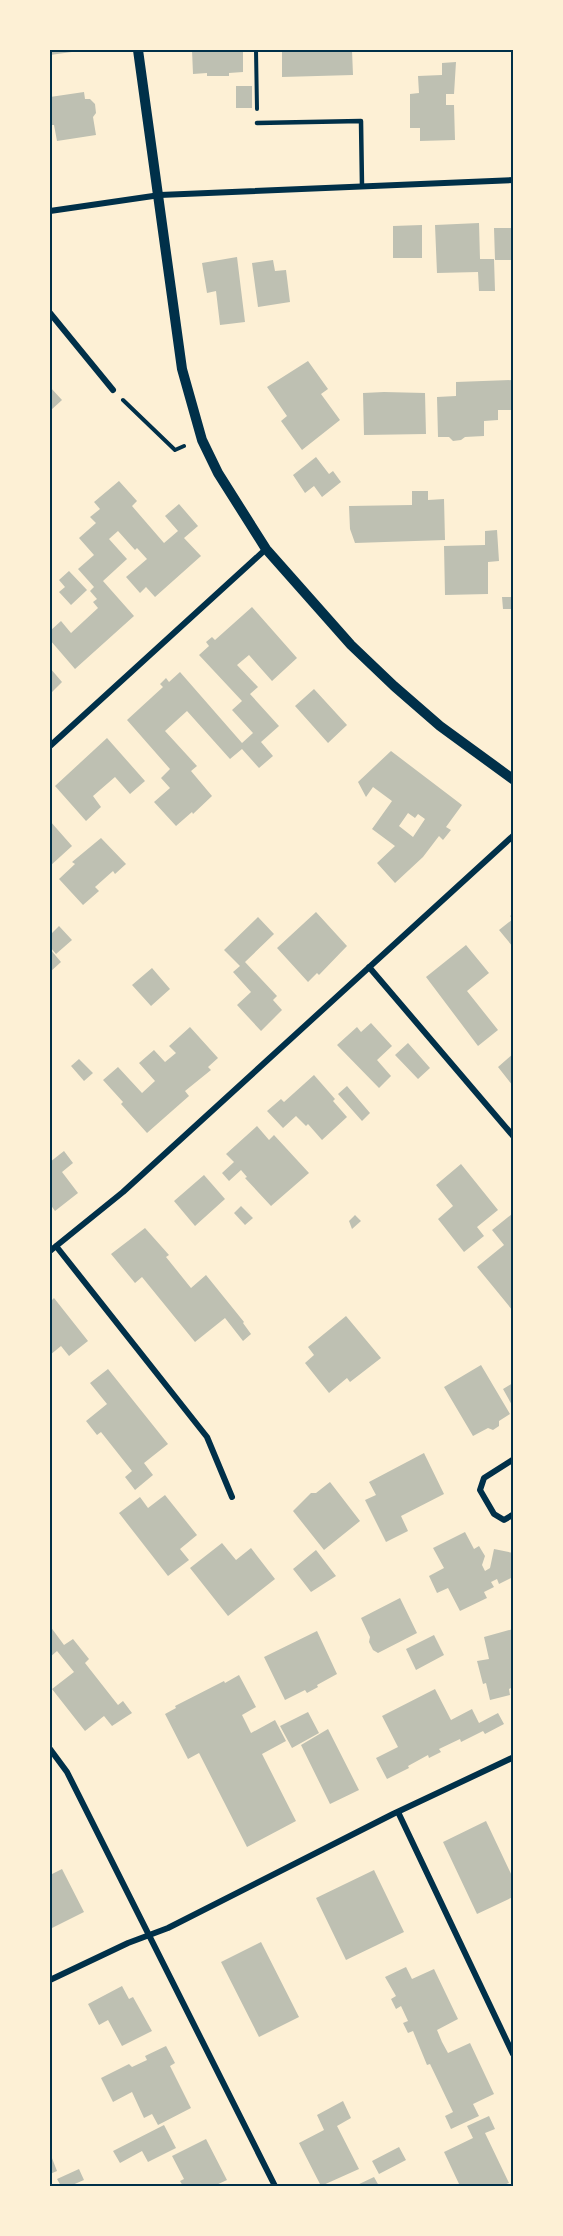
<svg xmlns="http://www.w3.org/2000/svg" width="563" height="2236" viewBox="0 0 563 2236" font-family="Commissioner,sans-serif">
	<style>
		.building { fill: #bec0b2; fill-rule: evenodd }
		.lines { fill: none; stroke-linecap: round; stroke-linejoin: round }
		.path { stroke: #003049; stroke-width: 4 }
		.service { stroke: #003049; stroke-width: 4.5 }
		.minor { stroke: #003049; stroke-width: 6 }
		.tertiary { stroke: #003049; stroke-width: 10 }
		.neatline { fill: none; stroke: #003049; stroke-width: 2 }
	</style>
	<rect width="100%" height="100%" fill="#fdf0d5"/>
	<path class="building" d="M50 50H79V51L50 55Z
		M192 50H243V72L229 73V76H207V73L193 74Z
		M282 50H352L353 75 282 77Z
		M456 62 454 94H446V105H454L455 140 420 141V128H410V94L419 93 418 76 442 75V63Z
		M236 86H252V108H236Z
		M84 92 85 99H90L95 104 96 113 93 117 96 135 57 141 54 125H50V97Z
		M479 223 480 259H494L495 291H479L478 272 437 273 435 225Z
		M422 225V258H393V226Z
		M494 228H513V260H495Z
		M237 257 245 322 220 325 216 291 207 293 202 263Z
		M273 260 275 271 286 270 290 302 258 307 252 263Z
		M308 361 328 389 321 394 340 420 302 450 281 421 287 416 267 387Z
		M512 380V386H513V425H512L511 410H498V420L484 421V436L465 437 461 440 453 441 449 437H438L437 397 456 396V382Z
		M50 387 62 400 50 411Z
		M384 392 425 393 426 434 364 435 363 393Z
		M316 457 329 474 333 471 341 482 322 497 314 486 305 493 293 475Z
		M119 481 137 501 132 506 164 543 178 531 165 516 179 504 198 526 184 538 201 556 155 597 146 587 140 593 126 577 147 559 137 548 135 550 118 531 109 539 127 559 103 581 134 616 75 669 50 640V631L61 621 71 633 98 608 93 602 97 599 90 591 94 587 78 569 94 555 79 538 96 523 90 517 100 509 94 502Z
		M412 491H428V500L444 499 445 540 355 543 350 529 349 506 412 505Z
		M497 530 499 561 488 562V594L445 595 444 546 485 545V531Z
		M69 571 87 590 71 605 59 592 65 587 59 580Z
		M502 597H513V609H503Z
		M252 607 297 658 272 681 249 655 237 665 258 687 250 694 279 726 261 742 273 756 259 768 242 749 230 759 187 711 165 731 197 766 191 771 212 796 193 814 192 812 176 826 154 802 170 788 161 778 170 769 127 720 163 687 160 684 166 678 169 682 180 672 242 743 253 733 232 710 242 701 199 655 209 646 206 642 212 637 215 640Z
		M50 668 62 682 50 694Z
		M314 689 347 725 328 743 295 706Z
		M107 738 145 781 130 794 115 777 93 796 101 807 86 821 55 786Z
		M391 751 462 805 446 827 451 830 443 840 439 836 423 857 395 883 377 863 395 846 372 829 392 801 373 787 366 797 358 782ZM408 813 415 818 418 814 425 819 413 837 399 826Z
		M50 821 72 846 50 866Z
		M101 838 126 864 115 874 113 871 95 887 99 891 83 905 59 879 75 864 72 862Z
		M316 912 347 946 319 975 317 973 308 982 277 948Z
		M513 914V947L499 930 513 919 510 916Z
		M258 917 274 934 245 962 277 996 273 1000 282 1010 261 1031 237 1005 251 992 233 972 240 966 224 950Z
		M59 926 72 940 56 954 50 947V930L52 933Z
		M466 945 489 973 467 991 498 1030 478 1046 426 977Z
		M50 949 61 962 50 972Z
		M152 968 170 989 151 1006 132 985Z
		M371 1023 392 1046 377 1060 391 1076 379 1088 337 1045 357 1027 361 1032Z
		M190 1027 218 1058 208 1067 211 1070 185 1091 189 1096 147 1133 121 1104 123 1102 103 1080 118 1067 142 1093 155 1081 139 1063 154 1050 165 1062 176 1053 169 1046Z
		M408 1043 430 1068 418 1079 395 1055Z
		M513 1054V1086L498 1067Z
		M79 1059 93 1073 84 1081 71 1066Z
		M314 1075 335 1099 333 1101 347 1117 322 1140 308 1124 306 1126 296 1116 283 1128 267 1111 281 1099 284 1102Z
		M347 1086 370 1113 362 1121 338 1094Z
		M257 1126 269 1140 274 1135 309 1173 271 1206 245 1178 247 1177 241 1170 229 1181 222 1173 234 1162 226 1154Z
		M64 1151 73 1163 62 1172 78 1193 55 1211 50 1204V1162Z
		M461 1164 498 1210 477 1227 484 1236 464 1252 438 1219 453 1206 436 1185Z
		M204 1175 225 1199 195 1226 174 1201Z
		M241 1206 253 1218 245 1225 234 1213Z
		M512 1214 513 1217V1311L477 1267 504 1245 492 1230Z
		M355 1215 361 1221 352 1229 349 1221Z
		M145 1228 169 1255 166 1257 191 1288 206 1275 244 1322 243 1323 251 1334 243 1341 225 1318 195 1342 142 1277 135 1283 111 1254Z
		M54 1298 88 1341 69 1356 61 1346 50 1355V1302Z
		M346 1316 381 1358 350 1382 347 1378 329 1393 305 1363 314 1355 308 1347Z
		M481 1365 510 1414 499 1421V1426L493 1430 488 1428 473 1436 444 1387Z
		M108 1369 168 1444 144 1463 153 1475 135 1490 125 1477 132 1471 101 1432 97 1435 86 1421 107 1404 90 1383Z
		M513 1383V1407L503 1389Z
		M424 1453 444 1494 401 1516 408 1531 386 1542 365 1500 376 1495 369 1482Z
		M330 1482 360 1521 324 1550 293 1511 311 1493H316Z
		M165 1495 197 1535 180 1549 189 1560 168 1576 119 1513 140 1497 148 1508Z
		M465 1532 474 1549 479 1546 485 1556 482 1565 485 1571 490 1568 494 1549 513 1553V1577L499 1584 497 1579 491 1582 494 1587 484 1592 487 1598 460 1611 448 1588 437 1593 429 1576 444 1568 433 1548Z
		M222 1543 236 1560 251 1548 275 1579 228 1616 190 1568Z
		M316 1550 336 1576 311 1592 293 1569Z
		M400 1598 417 1633 378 1653 373 1650 369 1642 370 1637 361 1618Z
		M50 1626 64 1645 73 1639 89 1659 85 1663 118 1705 123 1701 132 1713 112 1726 104 1716 85 1731 52 1689 74 1672 57 1651 50 1657Z
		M513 1629V1687L509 1689 510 1695 490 1700 486 1683 483 1684 477 1661 489 1659 484 1637Z
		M317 1631 337 1674 317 1685 318 1687 307 1693 305 1690 285 1700 264 1657Z
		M434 1635 444 1655 416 1670 406 1649Z
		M239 1675 256 1707 242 1715 251 1733 275 1720 286 1741 262 1754 296 1821 247 1847 199 1753 188 1759 165 1714 176 1708 175 1706 224 1681 225 1683Z
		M435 1689 451 1720 472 1709 479 1723 498 1713 504 1724 485 1734 483 1731 461 1742 460 1739 439 1749 441 1752 429 1758 428 1755 408 1766 409 1768 387 1779 376 1758 398 1747 382 1716Z
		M308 1712 319 1733 292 1748 280 1726Z
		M328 1729 359 1790 330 1804 301 1745Z
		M486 1821 513 1878V1897L477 1914 443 1842Z
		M62 1869 84 1912 50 1929V1875Z
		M374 1870 404 1932 346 1960 316 1898Z
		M261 1942 299 2017 259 2037 221 1962Z
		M406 1967 412 1979 434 1969 458 2019 437 2030 442 2042 448 2053 470 2043 494 2094 473 2104 479 2116 451 2129 445 2116 453 2112 430 2064 427 2065 413 2031 408 2033 403 2023 408 2021 401 2006 396 2009 391 1999 396 1996 385 1977Z
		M122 1986 129 1999 133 1997 152 2031 122 2046 108 2020 99 2025 88 2004Z
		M166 2046 175 2063 170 2066 191 2108 158 2125 152 2114 144 2118 132 2092 113 2102 101 2078 129 2064 132 2067 147 2060 145 2056Z
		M343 2101 351 2118 337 2126 359 2169 321 2186 299 2143 324 2130 317 2115Z
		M489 2116 495 2129 485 2133 509 2183 501 2186H460L444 2152 473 2138 467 2126Z
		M164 2125 176 2148 148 2162 142 2151 120 2163 113 2151Z
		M206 2139 227 2180 214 2186H183L180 2181 184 2179 172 2156Z
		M399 2147 406 2160 379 2174 372 2161Z
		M50 2153 57 2171 50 2174Z
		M79 2169 84 2180 70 2186H61L57 2179Z
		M374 2177 379 2186H355Z"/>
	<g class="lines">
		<path class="path" d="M256 50 257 109
			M123 400 175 450 184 446"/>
		<path class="service" d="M257 123 361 121 362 186"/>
		<path class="minor" d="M50 211 160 195 514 180
			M50 313 113 390
			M50 746 266 549
			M369 967 514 1137
			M56 1246 207 1437 232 1497
			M50 1251 123 1192 514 835
			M514 1459 484 1478 480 1490 494 1514 504 1520 514 1514
			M50 1749 67 1772 275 2186
			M398 1812 513 2054
			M50 1980 128 1943 168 1928 393 1814 514 1757"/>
		<path class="tertiary" d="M138 50 182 369 202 440 218 473 266 549 351 645 394 686 440 726 514 780"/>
	</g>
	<rect width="563" height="2236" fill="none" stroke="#fdf0d5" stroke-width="102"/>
	<rect x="51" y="51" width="461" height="2134" class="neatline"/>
</svg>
